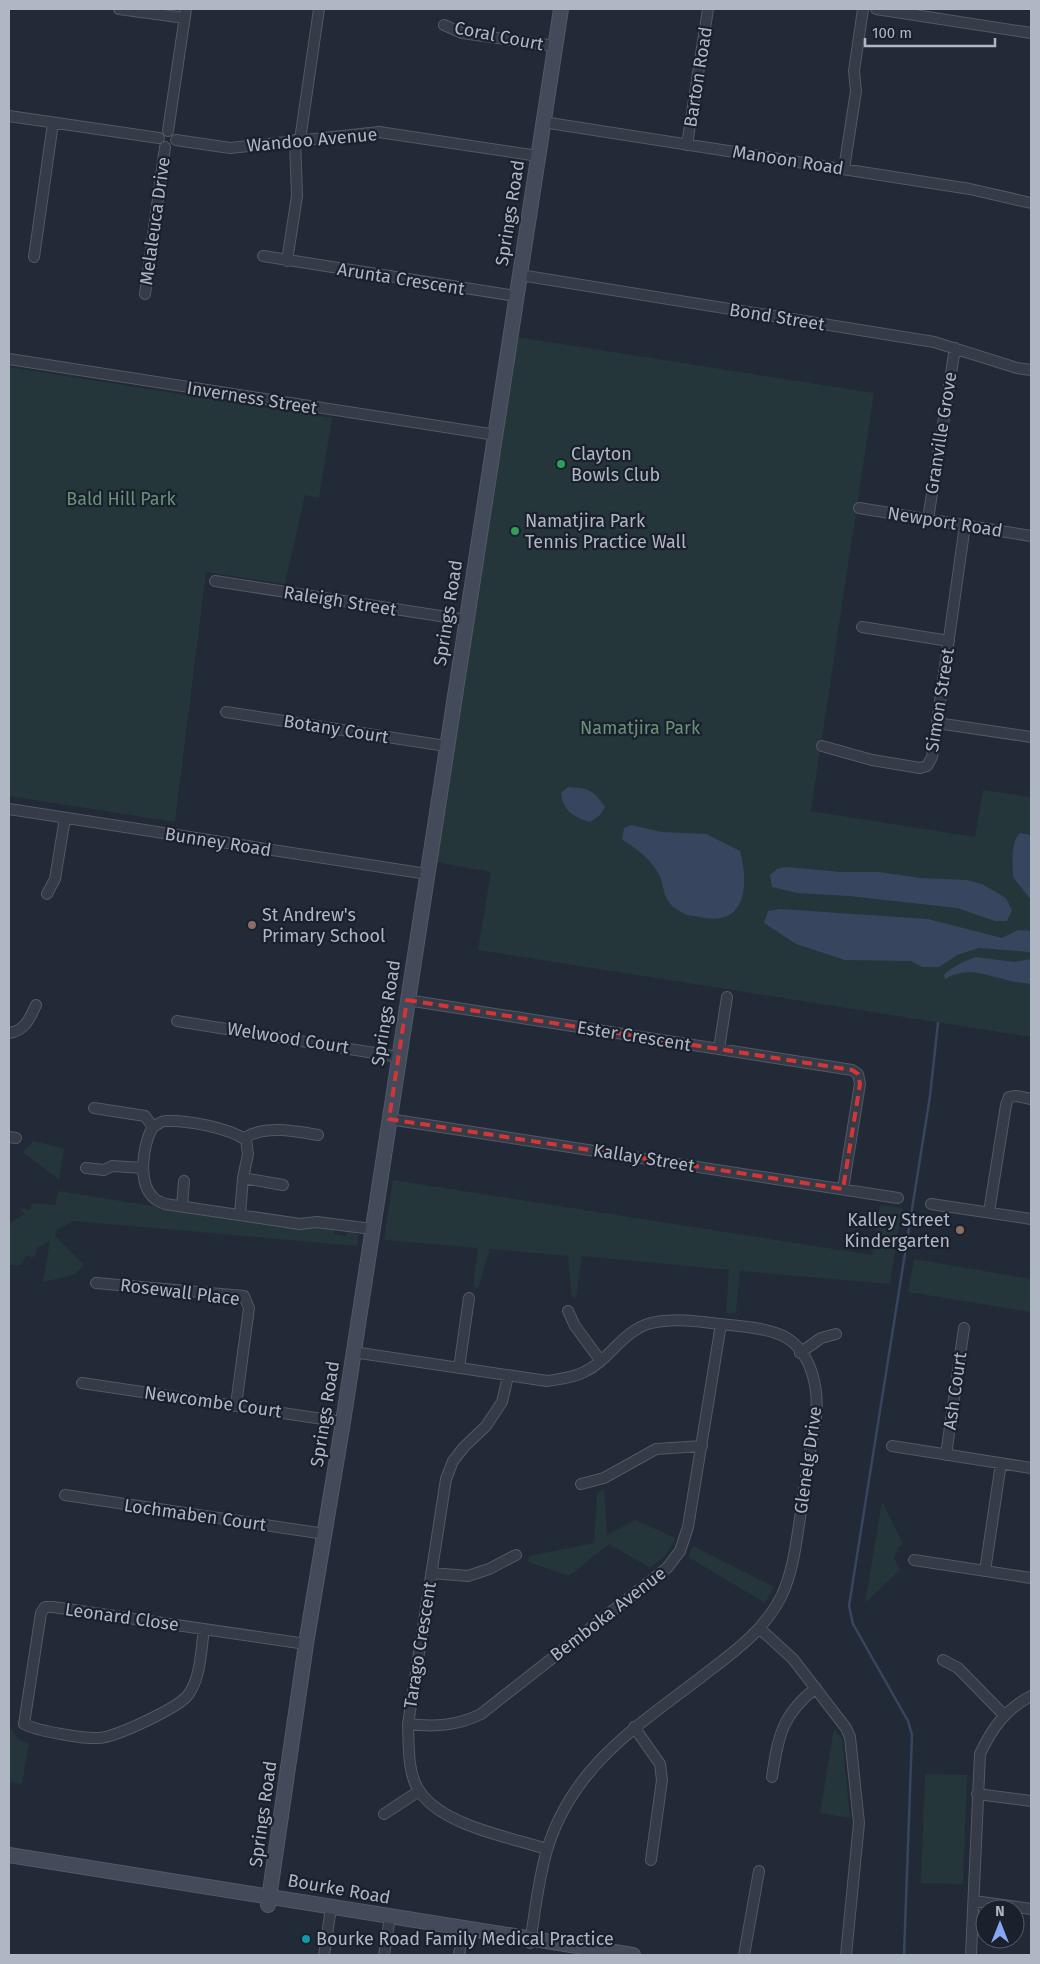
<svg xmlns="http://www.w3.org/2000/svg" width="1040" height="1964" viewBox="0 0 1040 1964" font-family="'Fira Sans',sans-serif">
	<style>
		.green { fill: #243639 }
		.water { fill: #38455f }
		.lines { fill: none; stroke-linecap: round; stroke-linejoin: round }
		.stream { stroke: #38455f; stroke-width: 2.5 }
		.minor-casing { stroke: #525965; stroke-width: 12 }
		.secondary-casing { stroke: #525965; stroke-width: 16 }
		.minor { stroke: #353b47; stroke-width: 10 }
		.secondary { stroke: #434a5a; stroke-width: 14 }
		.marked { fill: none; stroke: #d23638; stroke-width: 4; stroke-dasharray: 10 6; stroke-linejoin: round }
		.leisure-dot { fill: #2e9e5b; stroke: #1a202c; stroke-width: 2 }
		.education-dot { fill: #8d6e63; stroke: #1a202c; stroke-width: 2 }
		.culture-dot { fill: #0f9aa8; stroke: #1a202c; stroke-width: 2 }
		.labels { text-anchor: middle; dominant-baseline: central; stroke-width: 4.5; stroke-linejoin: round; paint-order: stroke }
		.street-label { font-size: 18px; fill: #afb6c4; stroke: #1a202c }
		.poi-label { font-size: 18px; fill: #afb6c4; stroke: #1a202c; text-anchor: start }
		.park-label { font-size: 18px; fill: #689376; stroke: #1a202c }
	</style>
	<rect width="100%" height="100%" fill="#222937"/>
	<path class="green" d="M517 337 874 393 811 811 975 837 983 790 1031 797V1037L478 950 491 872 435 862Z
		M9 367 332 418 319 498 305 495 285 584 206 572 175 822 9 796Z
		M33 1141 64 1148 59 1180 23 1152Z
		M393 1180 872 1255 880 1205 902 1208 890 1284 740 1271 736 1313H726L729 1270 582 1256 576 1298 572 1296 568 1256 490 1249 478 1289 473 1286 478 1248 384 1240Z
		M58 1191 299 1229 313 1226 334 1227V1234L346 1236 347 1229 358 1235 357 1246 73 1221 56 1231 55 1236 84 1265 74 1275 43 1282 50 1241 37 1248 35 1257 26 1256 21 1265H9V1224L24 1214 19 1208 30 1210 32 1203 55 1205Z
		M914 1259 1031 1279V1312L908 1292Z
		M604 1488 607 1535 635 1520 676 1538 665 1556 650 1568 609 1544 569 1576 528 1562 529 1556 594 1543 597 1494Z
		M882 1501 903 1544 898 1548 894 1558 900 1570 865 1603Z
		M693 1546 774 1587 765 1603 688 1557Z
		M834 1728 842 1739 850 1818 820 1813Z
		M12 1729C16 1737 20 1742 29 1743L22 1784 9 1782V1730Z
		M925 1774 967 1775 963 1884 921 1883Z"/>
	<path class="water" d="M568 787C588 788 594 790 605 807L600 815 590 822C574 817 563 811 561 793Z
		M631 825 662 832 706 834 740 851C749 883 747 928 701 917 696 916 688 916 683 913 659 901 667 888 658 873 650 858 635 848 622 839L624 828Z
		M1020 833 1031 835V900L1013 877C1013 864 1010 843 1020 833Z
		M786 867 841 872H879L920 878 967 880 982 884 1006 898 1012 910 1007 921H995L957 908 849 896 797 893 772 887 770 875 777 869Z
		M780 909 928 919 1002 938 1018 930 1031 931V954L1029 952 979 948 957 955 939 967H922L911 961 845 960 796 944 764 923 768 911Z
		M976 957 1014 962 1031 959V984C1022 983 1012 982 1003 979 981 974 967 967 945 979L944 975C952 966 965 961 976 957Z"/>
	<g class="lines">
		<path class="stream" d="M904 1955 912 1735 908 1721 853 1624 849 1606 930 1096 938 1023"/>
		<defs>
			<path id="minor" d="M119 9 185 18
				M876 9 1031 33
				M444 25 462 33 555 46
				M9 116 159 138
				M543 122 970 189 1031 203
				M168 131 186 9
				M176 140 230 148 379 132 538 156
				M300 140 319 9
				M687 145 708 9
				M844 169 856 91 854 71 863 9
				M263 256 516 296
				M34 257 53 123
				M287 261 297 196 295 140
				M520 275 934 342 1017 368 1031 370
				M145 294 165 147
				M9 359 496 435
				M859 508 1031 536
				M928 519 955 348
				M215 581 466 620
				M862 627 949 641
				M226 712 446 746
				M937 723 1031 737
				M822 746 872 760 920 768 927 766 932 757 937 723 965 525
				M9 809 427 874
				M47 894 55 879 65 818
				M407 1000 852 1070 858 1074 860 1084 843 1189
				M177 1021 399 1057
				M9 1033C25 1031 30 1018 36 1005
				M719 1049 727 997
				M94 1108 145 1116 153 1127
				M389 1119 898 1198
				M9 1137 16 1138
				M244 1138C265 1125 295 1131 318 1135
				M86 1168 104 1170 112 1166 143 1168
				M243 1178 283 1185
				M931 1204 1031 1219
				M182 1206 184 1181
				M989 1212 1006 1105 1009 1097 1016 1096 1031 1099
				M240 1214 243 1178 248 1154 246 1140C229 1128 188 1120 166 1121 161 1121 156 1125 152 1128 143 1146 137 1183 154 1198 156 1201 162 1202 165 1204L300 1224 317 1222 372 1229
				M96 1283 244 1296 249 1308 236 1405
				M568 1311 575 1326 600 1360
				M353 1352 547 1381C560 1379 573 1378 584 1372 610 1360 622 1331 651 1323 674 1318 697 1321 720 1324 739 1326 771 1328 787 1338 812 1354 819 1389 816 1417 810 1450 805 1484 800 1518 796 1544 793 1571 782 1595 764 1632 731 1654 700 1678 636 1727 572 1767 547 1850 538 1880 535 1913 530 1943
				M800 1353 821 1338 836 1334
				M459 1368 469 1298
				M508 1376 502 1402 486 1426 464 1447 453 1461 446 1479 408 1724C409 1745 407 1774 420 1792 444 1826 509 1837 547 1849
				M82 1383 343 1422
				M892 1446 1031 1468
				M946 1455 964 1328
				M581 1484 604 1478 656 1449 702 1446
				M65 1495 325 1534
				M914 1560 1031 1578
				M985 1571 1001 1463
				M431 1573 468 1576 489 1569 516 1555
				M759 1628 793 1659 846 1728 850 1737 859 1823 846 1955
				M204 1629C201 1649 201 1678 188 1695 178 1708 116 1737 99 1738 84 1739 37 1731 24 1724L41 1613 45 1607H53L306 1644
				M943 1660 958 1668 1004 1715
				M408 1724C434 1727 457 1726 481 1714L667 1568 680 1551 688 1527 721 1324
				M634 1727 660 1764 662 1780 651 1860
				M772 1777C778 1737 782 1714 816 1688
				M977 1794 1031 1801
				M384 1814 419 1791
				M974 1901 1031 1909
				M324 1955 331 1908
				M384 1955 390 1917
				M459 1955 463 1929
				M744 1955 759 1871
				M971 1955 980 1754C992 1728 1006 1709 1031 1696"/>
			<path id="secondary" d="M9 1855 633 1955
				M268 1905 306 1644 343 1422 561 9"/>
		</defs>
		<use href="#minor" class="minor-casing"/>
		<use href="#secondary" class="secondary-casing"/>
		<use href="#minor" class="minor"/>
		<use href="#secondary" class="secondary"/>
	</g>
	<path class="marked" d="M407 1000 852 1070 858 1074 860 1084 843 1189 389 1119Z"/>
	<g class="leisure-dot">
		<circle cx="561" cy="464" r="5"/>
		<circle cx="515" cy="531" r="5"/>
	</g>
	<g class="education-dot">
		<circle cx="252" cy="925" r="5"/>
		<circle cx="960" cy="1230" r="5"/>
	</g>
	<circle class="culture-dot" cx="306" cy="1939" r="5"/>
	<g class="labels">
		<g class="street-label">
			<text transform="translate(499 36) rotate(11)">Coral Court</text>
			<text transform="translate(698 77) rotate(-81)">Barton Road</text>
			<text transform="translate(312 140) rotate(-5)">Wandoo Avenue</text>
			<text transform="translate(788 160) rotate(9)">Manoon Road</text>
			<text transform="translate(510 213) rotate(-81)">Springs Road</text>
			<text transform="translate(155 221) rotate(-82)">Melaleuca Drive</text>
			<text transform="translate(401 279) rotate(9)">Arunta Crescent</text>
			<text transform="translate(777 317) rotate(9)">Bond Street</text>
			<text transform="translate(252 398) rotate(9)">Inverness Street</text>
			<text transform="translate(941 433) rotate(-81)">Granville Grove</text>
			<text transform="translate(945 522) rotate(9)">Newport Road</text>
			<text transform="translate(340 601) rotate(9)">Raleigh Street</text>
			<text transform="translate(448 613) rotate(-81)">Springs Road</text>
			<text transform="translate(940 700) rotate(-81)">Simon Street</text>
			<text transform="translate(336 729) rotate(9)">Botany Court</text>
			<text transform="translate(218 842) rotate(9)">Bunney Road</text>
			<text transform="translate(386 1013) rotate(-81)">Springs Road</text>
			<text transform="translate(634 1036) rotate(9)">Ester Crescent</text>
			<text transform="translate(288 1038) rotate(9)">Welwood Court</text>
			<text transform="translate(644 1158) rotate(9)">Kallay Street</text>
			<text transform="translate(180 1292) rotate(7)">Rosewall Place</text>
			<text transform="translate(955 1391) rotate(-82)">Ash Court</text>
			<text transform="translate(213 1402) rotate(8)">Newcombe Court</text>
			<text transform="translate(325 1414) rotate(-81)">Springs Road</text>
			<text transform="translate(808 1460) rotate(-82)">Glenelg Drive</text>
			<text transform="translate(195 1515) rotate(8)">Lochmaben Court</text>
			<text transform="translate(608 1614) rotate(-38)">Bemboka Avenue</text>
			<text transform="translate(122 1617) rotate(8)">Leonard Close</text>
			<text transform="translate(420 1645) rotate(-81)">Tarago Crescent</text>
			<text transform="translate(263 1814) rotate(-82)">Springs Road</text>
			<text transform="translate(339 1889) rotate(10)">Bourke Road</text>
		</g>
		<g class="poi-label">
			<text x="571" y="454">Clayton<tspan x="571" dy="21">Bowls Club</tspan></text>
			<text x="525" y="521">Namatjira Park<tspan x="525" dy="21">Tennis Practice Wall</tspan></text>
			<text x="262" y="915">St Andrew's<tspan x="262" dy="21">Primary School</tspan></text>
			<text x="950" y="1220" text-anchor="end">Kalley Street<tspan x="950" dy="21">Kindergarten</tspan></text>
			<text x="316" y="1939">Bourke Road Family Medical Practice</text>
		</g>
		<g class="park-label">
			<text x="121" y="499">Bald Hill Park</text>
			<text x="640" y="728">Namatjira Park</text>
		</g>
	</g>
	<rect width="1040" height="1964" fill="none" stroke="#afb6c4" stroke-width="20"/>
	<g transform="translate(1000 1924)"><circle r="24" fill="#1a202c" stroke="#565c69"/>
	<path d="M0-4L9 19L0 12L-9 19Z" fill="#87a7f2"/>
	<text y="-8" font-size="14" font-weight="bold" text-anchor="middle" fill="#afb6c4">N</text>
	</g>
	<path d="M865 38v8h130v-8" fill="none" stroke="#afb6c4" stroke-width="2.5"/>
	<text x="872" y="38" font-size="15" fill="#afb6c4" stroke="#1a202c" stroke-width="4" paint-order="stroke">100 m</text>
</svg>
